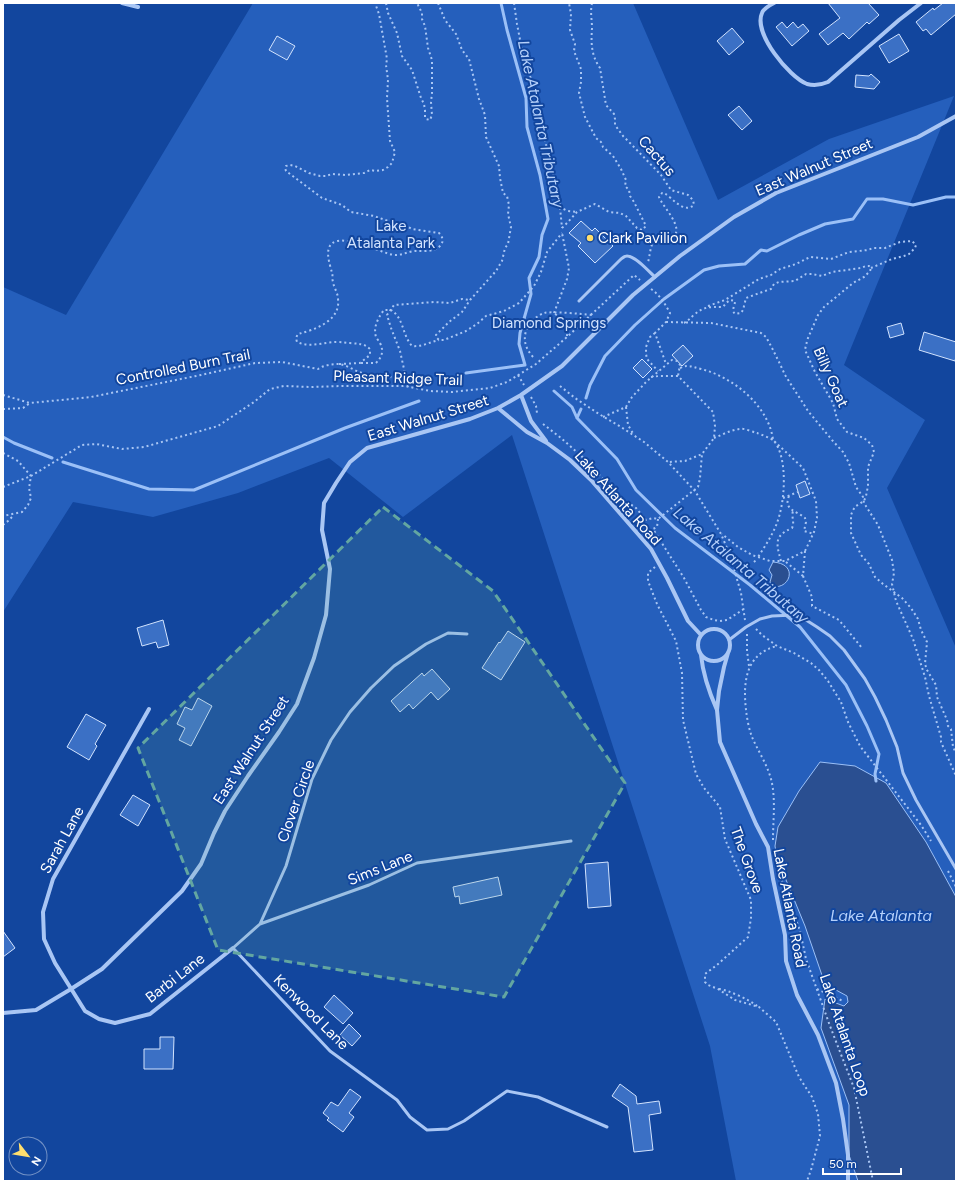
<svg xmlns="http://www.w3.org/2000/svg" width="959" height="1184" viewBox="0 0 959 1184" font-family="Figtree,sans-serif">
	<style>
		.green { fill: #255fbc }
		.water { fill: #2a4f91; stroke: #9bc0f7 }
		.lines { fill: none; stroke-linecap: round; stroke-linejoin: round }
		.stream { stroke: #9bc0f7; stroke-width: 3 }
		.building { fill: #3b70c5; stroke: #d2e3fe }
		.path { stroke: #a9c6f4; stroke-width: 2; stroke-dasharray: 2 3; stroke-linecap: butt }
		.lane { stroke: #a9c6f4; stroke-width: 3 }
		.street { stroke: #a9c6f4; stroke-width: 4 }
		.marked { fill: #63a6a1; fill-opacity: 0.2; stroke: #63a6a1; stroke-width: 3; stroke-dasharray: 8 5; stroke-linejoin: round }
		.poi-dot { fill: #ffde6d; stroke: #12469e; stroke-width: 1.5 }
		.labels { text-anchor: middle; dominant-baseline: central; stroke-width: 4; stroke-linejoin: round; paint-order: stroke }
		.street-label { font-size: 15px; fill: #fff; stroke: #12469e }
		.park-label { font-size: 15px; fill: #d2e3fe; stroke: #12469e }
		.poi-label { font-size: 15px; fill: #fff; stroke: #12469e; text-anchor: start }
		.water-label { font-size: 16px; font-style: italic; fill: #b6d1fb; stroke: #12469e }
	</style>
	<rect width="100%" height="100%" fill="#12469e"/>
	<path class="green" d="M253 3H633L718 200 829 139 954 96 844 365 925 420 887 488 956 648V1181H736L710 1046 512 435 403 517 329 458 238 493 153 517 73 502 3 612V287L66 315Z"/>
	<path class="water" d="M773 562C800 564 789 591 772 586L770 582 772 575 769 570Z
		M820 762 855 766 886 783 926 842 956 897V1181H858L849 1155V1105L821 1028 825 999 844 1006 848 1002 847 996 825 984 805 926 777 858 775 846 778 827 799 791Z"/>
	<g class="lines">
		<path class="stream" d="M466 373 525 365 519 344 520 333 531 294 529 278 539 257 542 235 548 219 540 175 527 127 526 98 507 30 501 3
			M554 391 572 407 577 418 617 459 636 490 675 528 750 585 800 627 846 685 867 726 879 754 875 774 876 781
			M586 398 590 385 605 356 635 325 664 299 704 270 719 266 745 264 761 250 767 251 799 235 825 224 853 219 867 199H883L913 205 946 197H956
			M577 418 581 409
			M3 437 14 443 52 458
			M63 462 149 489 194 490 345 428 419 401"/>
	</g>
	<path class="building" d="M828 3H868L879 15 869 24 867 22 849 39 843 33 828 45 819 34 840 18Z
		M943 3H956V14L931 35 926 29 923 31 916 22 933 8 934 10Z
		M782 22 787 28 793 22 798 28 803 24 809 31 792 46 776 27Z
		M732 28 744 42 729 55 717 41Z
		M899 34 909 51 889 63 879 46Z
		M277 36 295 46 287 60 269 50Z
		M871 74 880 82 874 89 855 87 856 75 869 76Z
		M739 106 752 121 742 130 728 115Z
		M581 221 592 231 595 228 613 246 595 263 578 246 581 243 569 233Z
		M901 323 904 334 890 338 887 327Z
		M924 332 956 342V356L955 361 919 350Z
		M683 345 693 356 682 366 672 355Z
		M642 359 652 369 643 378 633 368Z
		M805 481 810 494 800 498 796 485Z
		M163 620 169 645 158 648 156 642 142 646 137 628Z
		M508 631 525 642 501 680 482 668 499 642 500 643Z
		M432 669 450 689 438 700 431 692 413 709 409 704 400 712 391 701 422 673 424 676Z
		M198 698 212 706 191 746 179 740 185 728 177 724 185 707 192 710Z
		M86 714 106 725 95 744 97 746 89 760 67 747Z
		M133 795 150 805 138 826 120 815Z
		M608 862 611 906 588 908 585 864Z
		M498 877 502 895 460 904 459 896 455 897 453 887Z
		M3 931 15 948 3 957Z
		M334 995 353 1013 343 1024 324 1007Z
		M349 1024 361 1036 352 1046 340 1035Z
		M160 1037H174L173 1069H144V1049H160Z
		M620 1084 636 1096 637 1104 659 1101 661 1113 649 1115 653 1150 634 1152 628 1107 612 1096Z
		M350 1089 361 1097 349 1113 354 1117 343 1132 327 1120 329 1118 323 1113 331 1102 338 1106Z"/>
	<g class="lines">
		<path class="path" d="M386 3 388 13 397 33 402 56 412 70 421 98 424 104 425 110V117L426 119 430 120 432 115 431 102 432 93V60L428 48 425 26 422 19V13L417 3
			M438 3 445 20 456 34 462 50 469 59 479 99 485 115 486 137 499 166 500 178 503 193 507 196 509 205 508 214 511 227 508 244 505 248 502 261 496 271 470 300 462 312 449 322 436 335V337L439 340H444L466 331 477 324 486 316 504 311 519 303 534 286 541 272 547 252 562 233
			M514 3 517 24 522 50 534 89 549 159 559 197 562 228
			M592 3C590 12 592 20 592 28 591 43 591 55 600 68L606 105 614 114 615 119V125L623 136 631 144 661 175 671 190 688 195 693 200 694 205C683 214 673 198 664 193H662L659 197C662 206 685 228 673 237 668 241 660 239 654 241 650 246 650 256 648 262
			M559 207 568 211 577 212
			M562 228 568 222 577 212 595 204 609 212 620 213 626 216 637 228 642 230 646 226 634 202 630 196 629 190 625 186 626 180 621 169 613 156 603 147 601 142 596 138 585 117 579 93 581 82V69L574 51 575 44 570 30 571 14 569 3
			M651 289C660 295 665 304 670 313L666 322 655 333 666 364
			M708 306 725 300 759 279 771 275 780 269 796 264 810 257 831 259 849 252 868 250 873 248H885L900 242 912 241 916 245 915 248 909 254 904 256 892 259 871 268
			M554 313 567 279 569 268 562 233
			M555 314C564 320 568 325 567 336
			M666 322 711 323 761 333 766 337 771 346 780 364 785 375 808 411 832 440 843 452 849 463 856 487 863 497 864 503 878 525 892 560 894 573 892 584 896 601 913 639 925 677 929 696 941 737V742L956 776
			M684 323C688 321 690 318 694 315 704 306 710 307 723 307L726 303 730 300 735 301C735 306 731 310 735 314L741 313 743 310 746 298 765 291 771 289 774 284 779 282 795 281 806 274H812L822 276 832 272 861 268 866 266H869L871 268 870 271 864 277 853 283 824 307 818 315 808 338 806 345 805 350 815 372 833 403 837 419 847 432 864 438 872 445 874 452 868 467V486L866 496 864 501 856 506 853 510 851 515V533L861 555 869 564 875 577 883 584 902 598 911 608 918 619 921 630 927 642 925 664 927 670 936 685 937 697 947 720 948 726 951 729 953 747 956 753
			M655 333 650 337 646 347V354L647 359 658 371
			M533 357C526 349 523 341 526 331 529 323 536 316 544 313 551 311 582 314 592 315
			M361 363H376C382 357 384 351 380 343 379 341 377 339 376 337 373 327 378 318 384 310H391C404 318 402 335 412 346 422 347 430 342 439 340
			M339 364 360 363 370 355V349C364 343 358 344 350 343 346 343 342 342 337 342 324 342 310 348 297 342 296 339 296 337 298 334 314 330 341 321 338 299 338 293 334 288 333 282 332 279 333 276 332 273 330 264 322 245 337 241 346 239 355 244 363 247 367 248 371 248 375 249 382 251 389 255 396 255 403 255 409 251 416 251 424 251 434 252 440 246 444 242 443 237 439 233L412 229 403 224 391 222 374 216 351 212 342 205 322 198 286 171 285 168 286 166 290 165 295 166 309 173 320 176H326L332 174 345 175 364 173 370 170 376 171 383 170 388 167 392 163 395 152 390 141 387 98 388 80 386 65 387 59 379 14 375 3
			M680 368C689 364 692 367 701 369 733 377 769 406 773 440L803 468 816 501 817 518 814 532 805 551 785 561H770L752 555 738 547 722 534
			M518 375 524 385
			M651 377 659 376H678L713 412 715 426 714 438 702 454 685 461 668 462
			M560 386 575 398 599 414 621 427 644 442 668 462 695 491 721 534 730 555 741 593 745 620
			M408 387 400 351 391 328 387 315 394 305 434 302 450 303 462 299 470 300
			M3 395 30 403 91 397 201 375 255 363 282 362 318 369C324 365 332 364 339 364 347 365 355 371 362 373 375 377 398 373 405 386
			M531 397 536 406 537 413
			M626 407 628 425 634 435
			M3 409 23 408 30 403
			M603 417 626 407 632 397 647 381 672 360 677 361 680 365 678 376
			M543 424 561 438 588 462 617 495 636 508 646 520 653 518 658 519 698 487 700 478 702 454
			M714 438C722 435 730 430 740 429 745 428 752 432 757 433 762 435 771 438 774 441 787 457 785 494 780 513 776 530 767 543 758 557
			M3 453 18 461 31 476 29 488 31 498 28 505 22 512 3 516
			M3 487 31 476 82 445 96 444 122 449 144 447 218 426 254 402 270 389 284 386 310 387 342 386H405L430 391 452 392 490 388 507 382 536 364 567 337 634 275 640 280
			M789 496C783 510 797 511 805 518L806 522 804 531 814 534
			M783 498 798 492
			M658 519 657 527 653 529 684 578 701 610 706 617 714 620 720 621 727 620 744 609
			M3 525 8 521 14 515
			M805 551 803 576 812 597V606L839 620 862 648
			M781 561C776 543 774 536 792 528 795 522 791 517 793 511
			M754 562 757 559
			M786 562 803 576
			M655 567 648 573V581L657 604 676 641 682 673 683 720 696 774 704 788 720 807 725 839 751 900V918L748 937 717 965 705 974V982L708 985 718 989 735 1000 759 1007 776 1022 799 1077 812 1097 818 1114 820 1136 811 1170 807 1181
			M756 629 762 635 777 646 794 653 811 663 819 670 828 681 841 702 848 722 860 746 921 825 931 841
			M747 634V651L749 666
			M773 840C773 820 776 798 771 779 767 764 758 751 752 737 749 729 747 719 746 710 743 683 745 654 777 646
			M948 871 956 887
			M780 875 800 931 806 959 830 1026 854 1088 873 1181
			M719 989C728 990 750 1000 757 1006
			M817 989 843 1001"/>
		<path class="lane" d="M579 301 619 261C621 259 624 256 627 256 636 256 649 272 655 277
			M729 640 746 627 760 619 772 616 794 615 806 620 817 627 830 636 844 650 865 679 875 697 886 720 897 747 903 773 916 800 956 869
			M571 841 417 863 369 885 260 924 233 948 330 1051 397 1100 410 1117 427 1130 448 1129 464 1121 507 1091 538 1097 607 1127
			M260 924 286 866 312 779 331 740 350 712 371 688 394 666 426 644 448 633 467 634"/>
		<path class="street" d="M122 3 138 7
			M774 3C770 5 764 8 762 13 753 33 789 77 807 84 815 86 821 85 828 82L899 20 921 3
			M521 395 531 421 546 441
			M498 408 527 432 547 443 570 460 591 480 651 549 667 578 688 621 701 635
			M698 645a16 16 0 1 1 32 0a16 16 0 1 1-32 0Z
			M728 653 724 667 719 691 717 710 720 742 756 824 768 847 773 879 785 935 786 961 797 995 818 1035 836 1083 843 1119 848 1155V1181
			M701 655C703 675 709 692 717 710
			M149 709 53 879 43 912 44 939 55 963 85 1011 99 1019 115 1023 150 1014 233 948
			M3 1013 36 1010 71 989 102 969 182 891 201 864 214 833 225 811 248 776 279 732 297 704 314 658 326 615 330 569 322 530 324 503 336 483 350 462 367 448 470 419 498 408 521 395 562 366 633 295 680 256 734 217 776 193 918 137 956 116"/>
	</g>
	<path class="marked" d="M383 507 493 591 625 783 504 997 218 950 138 748Z"/>
	<circle class="poi-dot" cx="590" cy="238" r="4"/>
	<g class="labels">
		<g class="street-label">
			<text transform="translate(657 156) rotate(49)">Cactus</text>
			<text transform="translate(814 167) rotate(-23)">East Walnut Street</text>
			<text transform="translate(183 367) rotate(-11)">Controlled Burn Trail</text>
			<text transform="translate(831 377) rotate(66)">Billy Goat</text>
			<text transform="translate(398 378) rotate(2)">Pleasant Ridge Trail</text>
			<text transform="translate(428 418) rotate(-17)">East Walnut Street</text>
			<text transform="translate(618 498) rotate(48)">Lake Atlanta Road</text>
			<text transform="translate(251 750) rotate(-57)">East Walnut Street</text>
			<text transform="translate(296 801) rotate(-71)">Clover Circle</text>
			<text transform="translate(62 840) rotate(-61)">Sarah Lane</text>
			<text transform="translate(747 860) rotate(70)">The Grove</text>
			<text transform="translate(380 868) rotate(-22)">Sims Lane</text>
			<text transform="translate(790 908) rotate(79)">Lake Atlanta Road</text>
			<text transform="translate(175 978) rotate(-38)">Barbi Lane</text>
			<text transform="translate(311 1012) rotate(45)">Kenwood Lane</text>
			<text transform="translate(845 1035) rotate(71)">Lake Atalanta Loop</text>
		</g>
		<g class="park-label">
			<text x="391" y="226">Lake<tspan x="391" dy="17">Atalanta Park</tspan></text>
			<text x="549" y="323">Diamond Springs</text>
		</g>
		<g class="poi-label">
			<text x="598" y="238">Clark Pavilion</text>
		</g>
		<g class="water-label">
			<text transform="translate(541 124) rotate(78)">Lake Atalanta Tributary</text>
			<text transform="translate(741 565) rotate(40)">Lake Atalanta Tributary</text>
			<text x="881" y="915">Lake Atalanta</text>
		</g>
	</g>
	<rect width="959" height="1184" fill="none" stroke="#ffffff" stroke-width="8"/>
	<g transform="translate(28 1156) rotate(121)"><circle r="19" fill="#12469e" stroke="#7190c5"/>
	<path d="M0-3L7 15L0 10L-7 15Z" fill="#ffde6d"/>
	<text y="-6" font-size="11" font-weight="bold" text-anchor="middle" fill="#ffffff">N</text>
	</g>
	<path d="M823 1168v6h78v-6" fill="none" stroke="#ffffff" stroke-width="2"/>
	<text x="829" y="1168" font-size="12" fill="#ffffff" stroke="#12469e" stroke-width="3" paint-order="stroke">50 m</text>
</svg>
